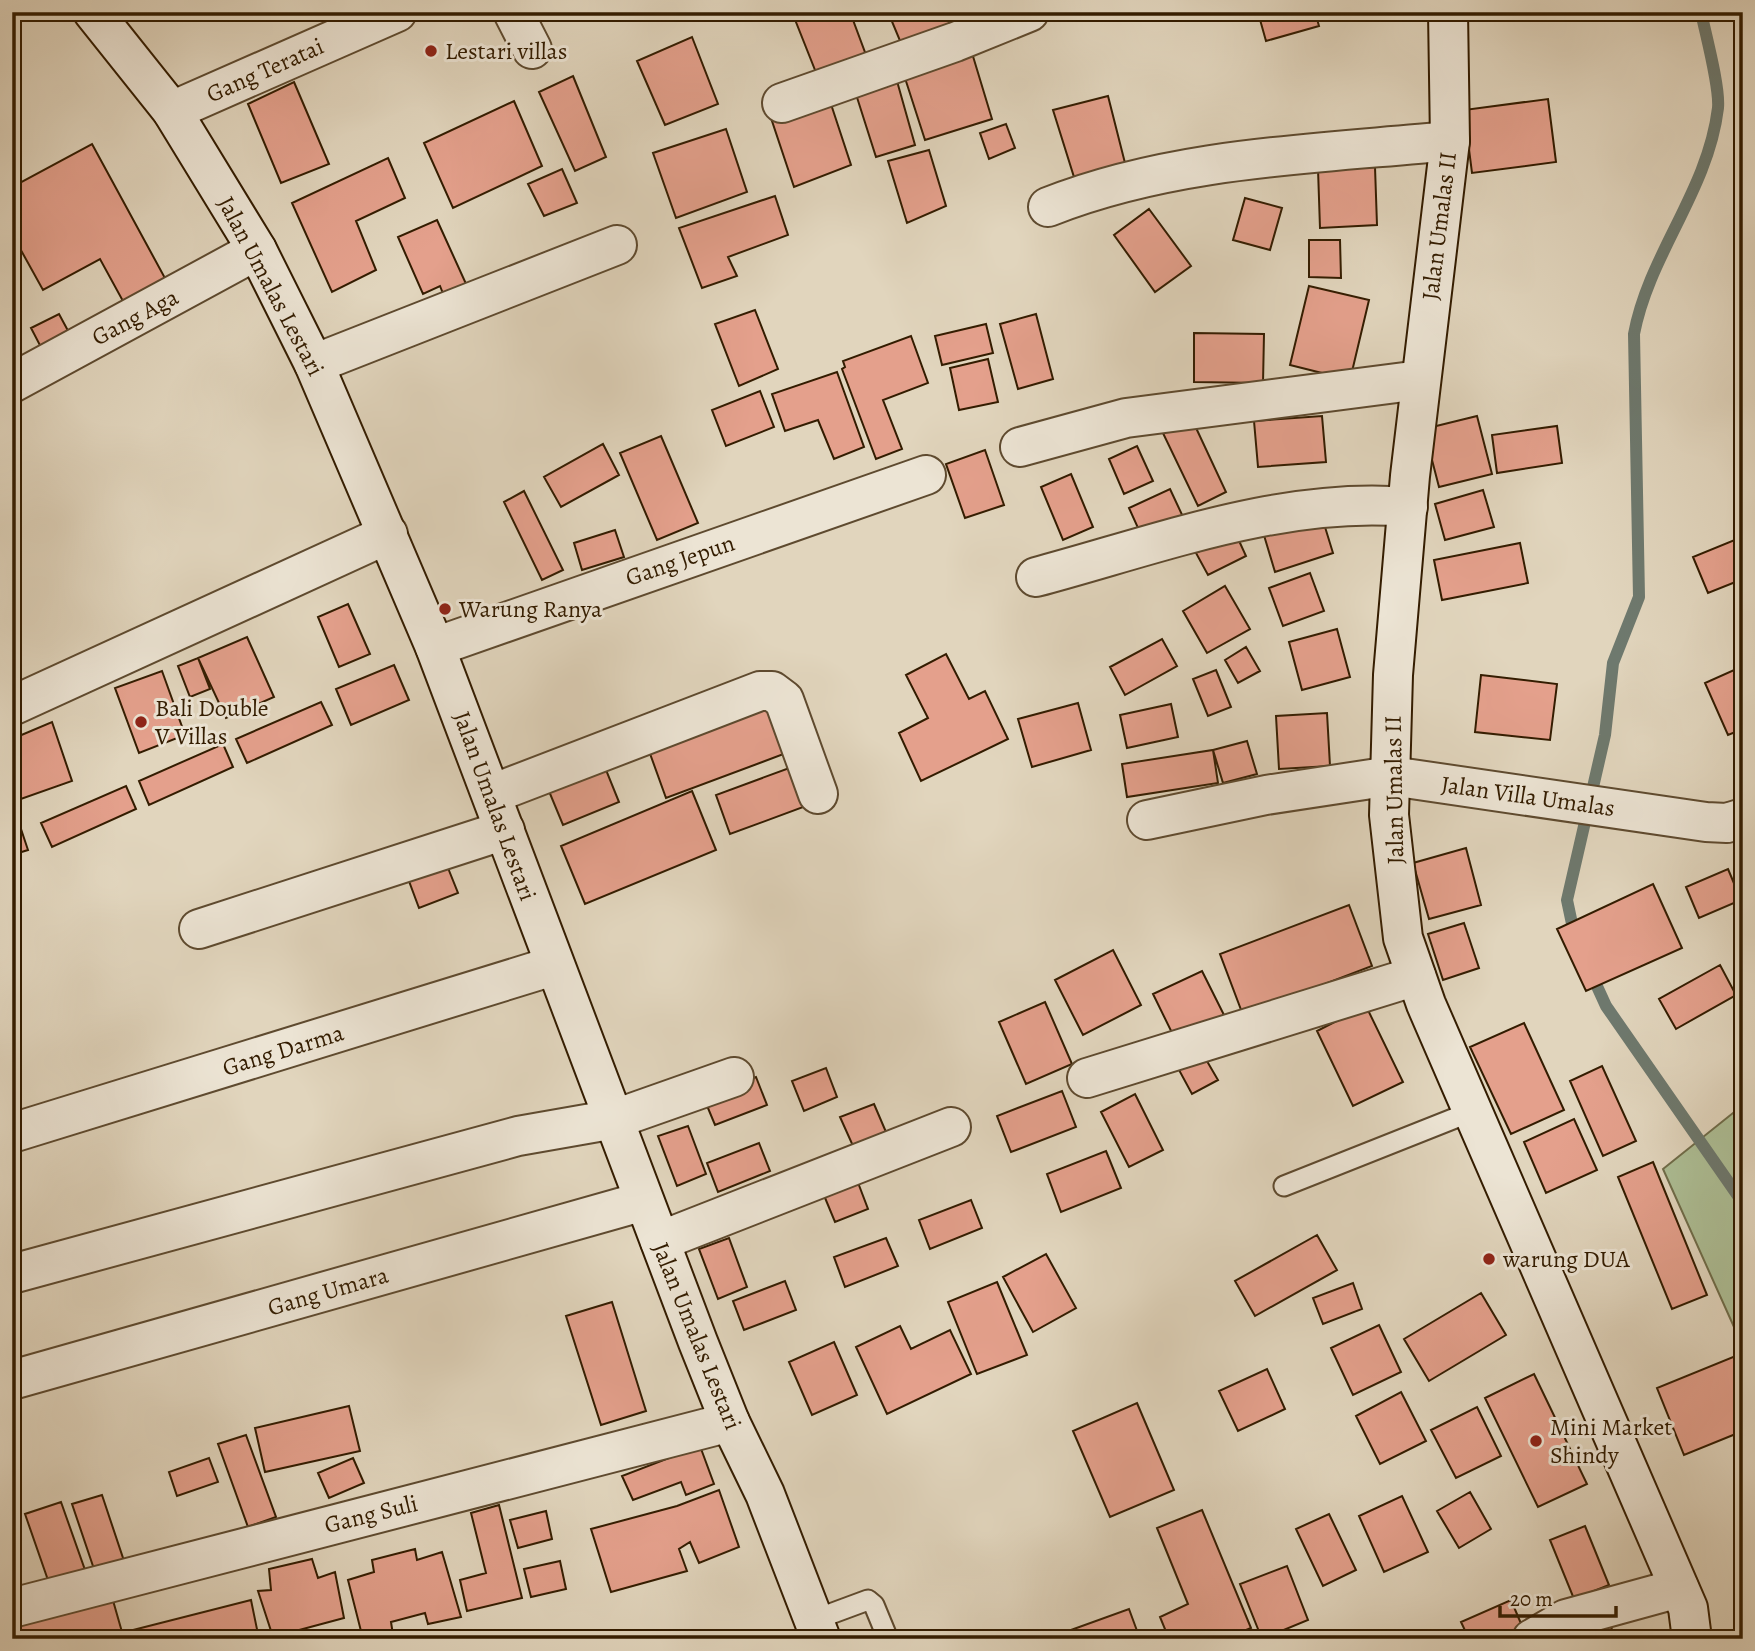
<svg xmlns="http://www.w3.org/2000/svg" width="1755" height="1651" viewBox="0 0 1755 1651" font-family="Alegreya,serif">
	<style>
		.green { fill: #adbe95; stroke: #706d4a; stroke-width: 2 }
		.lines { fill: none; stroke-linecap: round; stroke-linejoin: round }
		.stream { stroke: #6e796e; stroke-width: 12 }
		.building { fill: #e4a08c; stroke: #331c00; stroke-width: 2 }
		.lane-casing { stroke: #5e4a2f; stroke-width: 23 }
		.street-casing { stroke: #5e4a2f; stroke-width: 42 }
		.secondary-casing { stroke: #331c00; stroke-width: 42 }
		.lane { stroke: #ece4d4; stroke-width: 19 }
		.street { stroke: #ece4d4; stroke-width: 38 }
		.secondary { stroke: #ece4d4; stroke-width: 38 }
		.poi-dot { fill: #8f2418; stroke: #ece4d4; stroke-width: 2.5 }
		.labels { text-anchor: middle; dominant-baseline: central; stroke-width: 6; stroke-linejoin: round; paint-order: stroke }
		.poi-label { font-size: 24px; fill: #331c00; stroke: #ece4d4; text-anchor: start }
		.street-label { font-size: 24px; fill: #331c00; stroke: #ece4d4 }
	</style>
	<rect width="100%" height="100%" fill="#e1d5bd"/>
	<filter id="stains"><feTurbulence type="fractalNoise" baseFrequency=".00286" numOctaves="4"/><feColorMatrix values="0 0 0 0 .2 0 0 0 0 .09 0 0 0 0 .02 0 0 0 .5 -.17"/></filter>
	<radialGradient id="worn" r=".72"><stop offset=".6" stop-color="#630" stop-opacity="0"/><stop offset="1" stop-color="#630" stop-opacity=".3"/></radialGradient>
	<path class="green" d="M1743 1105V1347L1663 1169Z"/>
	<g class="lines">
		<path class="stream" d="M1575 938 1567 900 1605 735 1613 663 1639 597 1634 334C1649 254 1708 191 1718 108 1720 87 1706 36 1701 12
			M1590 971 1606 1006 1743 1203"/>
	</g>
	<path class="building" d="M319 12H357L327 29Z
		M792 12H850L866 55 817 75Z
		M888 12H980L903 48Z
		M1272 12H1315L1319 26 1266 41 1259 16Z
		M692 37 718 104 665 125 637 61Z
		M972 53 992 119 925 140 904 75Z
		M895 74 915 145 876 157 854 88Z
		M573 76 606 157 575 171 539 92Z
		M294 82 329 164 281 183 248 104Z
		M826 89 851 165 794 187 769 112Z
		M1108 96 1125 163 1074 177 1053 110Z
		M1548 99 1556 162 1472 173 1464 110Z
		M514 101 542 166 453 208 424 143Z
		M1006 124 1015 148 989 159 980 133Z
		M726 129 747 192 676 218 653 153Z
		M92 144 166 280 124 303 100 259 43 290 12 234V187Z
		M929 150 946 206 907 223 888 161Z
		M388 158 405 198 356 221 376 270 332 292 292 203Z
		M1375 167 1377 225 1320 228 1318 169Z
		M562 169 577 203 544 216 528 184Z
		M775 196 788 235 728 257 737 276 702 288 679 228Z
		M1245 198 1282 208 1270 250 1233 240Z
		M1149 209 1191 266 1155 292 1114 235Z
		M437 220 467 286 444 296 440 286 423 294 398 237Z
		M1309 240H1340L1341 278 1309 277Z
		M1309 286 1369 300 1350 380 1290 365Z
		M755 310 778 369 739 386 715 324Z
		M59 314 73 340 45 355 31 328Z
		M1036 314 1053 379 1018 389 1000 324Z
		M986 324 993 353 942 365 935 336Z
		M1194 333 1264 334 1263 383 1194 382Z
		M911 336 928 383 883 400 902 449 876 459 842 369 845 367 843 361Z
		M988 359 998 402 959 410 950 368Z
		M837 372 864 447 834 459 818 420 785 431 772 394Z
		M760 391 774 427 726 446 712 410Z
		M1190 415 1226 492 1198 506 1161 429Z
		M1322 416 1326 462 1258 467 1254 421Z
		M1477 416 1492 474 1439 487 1424 429Z
		M1557 426 1562 463 1497 473 1492 435Z
		M661 436 698 523 657 540 620 453Z
		M603 444 619 475 561 507 544 477Z
		M1137 446 1153 481 1124 494 1109 459Z
		M985 450 1004 505 965 518 946 464Z
		M1071 474 1093 527 1063 540 1041 487Z
		M1170 489 1184 519 1143 539 1129 508Z
		M1483 490 1494 527 1445 540 1435 504Z
		M524 491 563 570 542 580 504 502Z
		M1321 514 1333 553 1275 572 1263 532Z
		M615 530 624 557 582 570 574 543Z
		M1235 532 1246 556 1208 575 1196 553Z
		M1737 539 1743 554V579L1708 593 1693 557Z
		M1520 543 1528 583 1442 600 1434 560Z
		M1310 573 1324 611 1283 626 1269 588Z
		M1225 586 1250 629 1207 653 1183 611Z
		M348 604 370 654 339 667 318 617Z
		M1337 629 1350 677 1302 690 1289 642Z
		M247 637 274 697 226 718 198 658Z
		M1162 639 1177 666 1125 695 1110 667Z
		M1246 647 1260 671 1238 683 1225 660Z
		M946 654 969 699 985 691 1008 739 921 781 899 733 928 718 906 675Z
		M198 658 210 689 190 697 178 666Z
		M394 665 409 700 351 725 336 689Z
		M1743 666V729L1728 735 1705 683Z
		M1216 670 1231 707 1208 716 1193 679Z
		M162 671 185 735 139 753 115 688Z
		M1481 675 1557 684 1550 740 1475 732Z
		M767 692 789 752 666 798 644 737Z
		M321 702 332 725 247 763 236 739Z
		M1078 703 1091 750 1032 767 1018 719Z
		M1171 704 1178 737 1127 748 1120 715Z
		M1327 713 1330 766 1279 769 1276 716Z
		M52 722 72 781 18 800 12 785V739Z
		M1247 741 1257 774 1223 783 1213 750Z
		M223 744 233 767 149 805 139 781Z
		M1213 750 1218 783 1127 797 1122 764Z
		M602 760 619 802 563 825 546 784Z
		M792 767 806 806 730 834 716 795Z
		M126 786 136 809 52 847 41 823Z
		M692 791 716 850 585 904 561 846Z
		M20 826 28 850 12 855V829Z
		M1466 848 1481 905 1429 919 1413 863Z
		M444 858 458 893 419 908 406 873Z
		M1728 869 1741 900 1699 918 1686 887Z
		M1653 884 1682 948 1586 991 1557 929Z
		M1349 905 1372 966 1243 1015 1220 954Z
		M1464 923 1479 968 1443 980 1428 934Z
		M1113 950 1141 1005 1083 1035 1055 980Z
		M1720 965 1736 995 1676 1029 1659 999Z
		M1202 971 1226 1019 1177 1043 1153 994Z
		M1045 1002 1072 1064 1026 1084 999 1022Z
		M1366 1006 1403 1082 1353 1106 1317 1031Z
		M1524 1023 1564 1110 1511 1134 1470 1047Z
		M1204 1056 1218 1080 1192 1094 1179 1070Z
		M1602 1066 1636 1141 1603 1156 1570 1081Z
		M826 1068 837 1097 804 1111 792 1081Z
		M756 1077 767 1105 715 1125 703 1096Z
		M1062 1091 1076 1127 1011 1152 997 1116Z
		M1135 1094 1163 1150 1129 1167 1101 1112Z
		M874 1104 886 1132 853 1146 840 1117Z
		M1574 1119 1597 1170 1546 1193 1524 1142Z
		M688 1126 706 1174 677 1186 658 1136Z
		M759 1143 770 1171 718 1192 707 1163Z
		M1106 1151 1121 1188 1061 1212 1047 1174Z
		M1653 1162 1707 1295 1672 1309 1618 1177Z
		M857 1180 868 1209 835 1222 823 1193Z
		M971 1200 982 1228 930 1249 919 1220Z
		M1317 1235 1337 1270 1255 1316 1235 1281Z
		M729 1238 747 1287 718 1299 699 1249Z
		M886 1238 898 1266 845 1287 834 1257Z
		M1046 1254 1076 1308 1033 1332 1003 1277Z
		M785 1281 796 1310 744 1330 733 1301Z
		M997 1282 1027 1355 977 1374 948 1302Z
		M1353 1283 1362 1309 1323 1324 1313 1298Z
		M1481 1293 1506 1335 1429 1381 1404 1339Z
		M612 1302 646 1411 601 1425 566 1316Z
		M1379 1325 1401 1372 1353 1395 1331 1348Z
		M900 1326 911 1349 950 1330 971 1374 887 1414 856 1347Z
		M834 1342 857 1395 812 1415 789 1362Z
		M1738 1355 1743 1367V1431L1684 1455 1657 1388Z
		M1267 1369 1285 1409 1238 1431 1219 1391Z
		M1534 1374 1587 1484 1538 1507 1485 1398Z
		M1401 1392 1426 1441 1380 1464 1356 1416Z
		M1137 1403 1174 1490 1110 1517 1073 1431Z
		M349 1406 360 1451 265 1472 255 1428Z
		M1477 1407 1501 1456 1456 1478 1431 1430Z
		M246 1435 276 1517 248 1527 218 1444Z
		M700 1446 714 1484 686 1495 681 1482 633 1500 622 1476Z
		M209 1458 218 1482 177 1496 169 1472Z
		M353 1458 364 1483 329 1498 318 1473Z
		M719 1490 739 1547 699 1563 690 1542 679 1549 687 1571 611 1592 591 1529 677 1506Z
		M1470 1492 1491 1529 1459 1548 1437 1511Z
		M102 1495 124 1561 95 1572 72 1504Z
		M1402 1496 1428 1552 1384 1572 1359 1516Z
		M61 1502 85 1570 49 1583 25 1514Z
		M499 1505 522 1598 467 1611 460 1580 486 1573 471 1513Z
		M1202 1510 1251 1628 1224 1639H1169L1160 1617 1188 1604 1157 1528Z
		M546 1511 552 1539 518 1548 510 1520Z
		M1329 1514 1356 1570 1323 1586 1296 1529Z
		M1585 1526 1609 1585 1574 1599 1550 1540Z
		M415 1549 417 1560 442 1552 461 1617 428 1624 425 1613 391 1622 393 1635 363 1639 348 1580 374 1572 372 1560Z
		M312 1559 318 1578 335 1572 344 1618 273 1637 258 1591 271 1590 269 1569Z
		M560 1561 566 1589 531 1597 524 1569Z
		M1287 1566 1308 1620 1262 1639 1240 1584Z
		M112 1597 124 1639H12V1623Z
		M251 1600 259 1639H135L133 1630Z
		M1511 1600 1525 1633 1511 1639H1469L1461 1622Z
		M1129 1609 1140 1639H1046Z
		M1605 1613 1616 1639H1576L1571 1628Z"/>
	<g class="lines">
		<defs>
			<path id="lane" d="M1284 1186 1473 1111
				M814 1620 868 1600 874 1605 888 1639"/>
			<path id="street" d="M513 12 532 49
				M782 103 955 42 1029 12
				M172 111 397 12
				M1048 207C1174 157 1315 154 1450 141
				M314 364 617 245
				M12 383 257 250
				M1020 447 1126 418 1420 380
				M1036 577C1156 545 1283 496 1408 507
				M435 647 926 475
				M12 706 388 534
				M492 794 760 691H772L784 700 818 794
				M1147 820 1266 795 1391 776 1706 822 1727 823 1743 818
				M199 929 505 830
				M1087 1078 1416 976
				M12 1133 553 966
				M660 1241 951 1127
				M12 1274 518 1136 615 1119 734 1077
				M12 1380 644 1201
				M12 1608 730 1422
				M1532 1639 1566 1619 1679 1588"/>
			<path id="secondary" d="M93 12 172 111 257 250 314 364 435 647 698 1342 730 1422 765 1494 821 1639
				M1448 12 1450 141 1410 476 1393 675 1389 815 1403 938 1426 1004 1688 1608 1692 1639"/>
		</defs>
		<use href="#lane" class="lane-casing"/>
		<use href="#street" class="street-casing"/>
		<use href="#secondary" class="secondary-casing"/>
		<use href="#lane" class="lane"/>
		<use href="#street" class="street"/>
		<use href="#secondary" class="secondary"/>
	</g>
	<g class="poi-dot">
		<circle cx="431" cy="51" r="7"/>
		<circle cx="445" cy="609" r="7"/>
		<circle cx="141" cy="722" r="7"/>
		<circle cx="1489" cy="1259" r="7"/>
		<circle cx="1536" cy="1441" r="7"/>
	</g>
	<g class="labels">
		<g class="poi-label">
			<text x="445" y="51">Lestari villas</text>
			<text x="459" y="609">Warung Ranya</text>
			<text x="155" y="708">Bali Double<tspan x="155" dy="28">V Villas</tspan></text>
			<text x="1503" y="1259">warung DUA</text>
			<text x="1550" y="1427">Mini Market<tspan x="1550" dy="28">Shindy</tspan></text>
		</g>
		<g class="street-label">
			<text transform="translate(265 70) rotate(-24)">Gang Teratai</text>
			<text transform="translate(1439 226) rotate(-83)">Jalan Umalas II</text>
			<text transform="translate(271 286) rotate(62)">Jalan Umalas Lestari</text>
			<text transform="translate(135 317) rotate(-28)">Gang Aga</text>
			<text transform="translate(680 560) rotate(-19)">Gang Jepun</text>
			<text transform="translate(1394 790) rotate(-91)">Jalan Umalas II</text>
			<text transform="translate(1528 796) rotate(8)">Jalan Villa Umalas</text>
			<text transform="translate(495 806) rotate(70)">Jalan Umalas Lestari</text>
			<text transform="translate(283 1050) rotate(-17)">Gang Darma</text>
			<text transform="translate(328 1291) rotate(-16)">Gang Umara</text>
			<text transform="translate(697 1336) rotate(68)">Jalan Umalas Lestari</text>
			<text transform="translate(371 1514) rotate(-14)">Gang Suli</text>
		</g>
	</g>
	<rect width="1755" height="1651" fill="none" stroke="#e1d5bd" stroke-width="42"/>
	<rect x="14" y="14" width="1727" height="1623" fill="none" stroke="#331c00" stroke-width="3.5"/>
	<rect x="21" y="21" width="1713" height="1609" fill="none" stroke="#331c00" stroke-width="2"/>
	<path d="M1500 1606v10h116v-10" fill="none" stroke="#331c00" stroke-width="3.5"/>
	<text x="1510" y="1606" font-size="21" fill="#331c00" stroke="#ece4d4" stroke-width="5" paint-order="stroke">20 m</text>
	<rect width="100%" height="100%" filter="url(#stains)"/>
	<rect width="100%" height="100%" fill="url(#worn)"/>
</svg>
